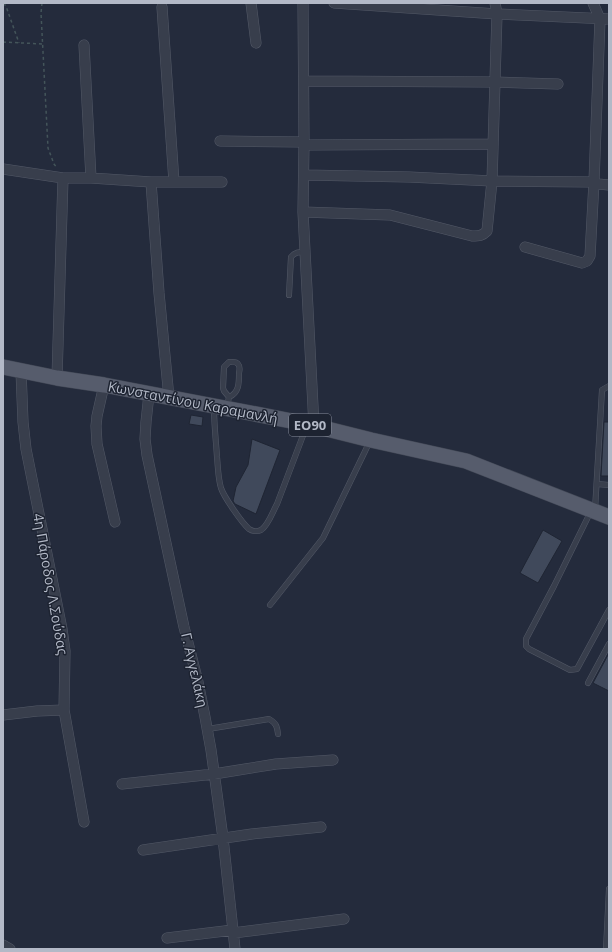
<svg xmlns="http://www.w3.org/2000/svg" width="612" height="952" viewBox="0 0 612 952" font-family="'Open Sans',sans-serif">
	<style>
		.building { fill: #40495b; stroke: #1f2533 }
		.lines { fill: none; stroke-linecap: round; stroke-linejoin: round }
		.lane-casing { stroke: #535967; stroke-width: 6 }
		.street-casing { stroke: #535967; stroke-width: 11 }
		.primary-casing { stroke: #414755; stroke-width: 16 }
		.path { stroke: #44555a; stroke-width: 1.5; stroke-dasharray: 3 3; stroke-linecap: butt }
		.lane { stroke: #383e4c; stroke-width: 5 }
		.street { stroke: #383e4c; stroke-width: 10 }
		.primary { stroke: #565c6c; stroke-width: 15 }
		.labels { text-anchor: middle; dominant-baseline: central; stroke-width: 3; stroke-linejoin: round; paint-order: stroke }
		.shield { fill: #1d2331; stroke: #868c9a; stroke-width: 1 }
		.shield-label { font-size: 13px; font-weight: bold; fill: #b3b9c7 }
		.street-label { font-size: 14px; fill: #b3b9c7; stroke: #1d2331 }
	</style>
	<rect width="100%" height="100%" fill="#242b3c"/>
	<path class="building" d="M191 415 203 417 202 426 189 424Z
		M604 422H609V476H601Z
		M252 439 280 450 256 514 235 504 233 501 236 487 248 465Z
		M543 530 562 541 538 583 520 573Z
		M609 653V691L593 683Z"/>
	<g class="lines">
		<defs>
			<path id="lane" d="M289 295 291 257C295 252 299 252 304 252
				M227 407 229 397C239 393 239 383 239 374 239 371 241 367 238 364 236 361 232 362 229 362L224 367 223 388 224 391 229 397
				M214 408C214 424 216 441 217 457 218 467 218 478 221 488 224 497 242 523 249 529 252 531 257 532 261 530 268 526 273 511 277 504L307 425
				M597 484 609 485
				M595 510 602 390 609 386
				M591 511 554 586 526 639V646L529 649 570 670 577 669 609 610
				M270 605 323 538 370 441
				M588 683 609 644
				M208 729 269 719C276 723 277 726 278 734
				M606 949 609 889"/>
			<path id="street" d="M251 3 256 43
				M303 3 304 142 303 212 314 426
				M334 3 497 14 609 19
				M162 7 174 182
				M84 45 91 178
				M304 81 494 82 558 84
				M220 141 304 142
				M304 145 492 144
				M3 169 63 178H91L151 182H222
				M304 175 409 177 492 181 594 182 600 19 593 3
				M151 182 159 293 169 398
				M303 212 390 215 472 236C479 236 482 236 487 231L492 181 497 14 495 3
				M525 247 582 263 587 261 590 256 594 182 598 184 609 185
				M21 371 23 422 26 449 62 629 65 651 64 710 84 822
				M57 378 63 178
				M104 385 97 416 96 426 97 444 115 522
				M149 394 146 422 145 439 147 455 184 627 198 682 205 717 211 750 223 838 235 949
				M3 715 37 711 64 710
				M122 784 214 774 276 764 333 760
				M143 850 252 834 321 827
				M233 933 344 919
				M167 938 233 930
				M3 945 10 949"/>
			<path id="primary" d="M3 367 57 378 104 385 214 406 307 424 371 440 466 461 609 517"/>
		</defs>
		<use href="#lane" class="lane-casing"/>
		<use href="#street" class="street-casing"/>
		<use href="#primary" class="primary-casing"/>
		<path class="path" d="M4 3 7 9 19 43
			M42 3 41 13 48 148 54 164 57 168
			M3 42 43 44"/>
		<use href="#lane" class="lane"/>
		<use href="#street" class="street"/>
		<use href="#primary" class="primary"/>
	</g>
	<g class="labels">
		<rect class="shield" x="289" y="414" width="42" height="22" rx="3"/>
		<g class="shield-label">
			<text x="310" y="425">ΕΟ90</text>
		</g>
		<g class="street-label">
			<text transform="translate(193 402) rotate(11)">Κωνσταντίνου Καραμανλή</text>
			<text transform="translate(51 584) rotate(80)">4η Πάροδος Λ.Σούδας</text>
			<text transform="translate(195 670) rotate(77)">Γ. Αγγελάκη</text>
		</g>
	</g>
	<rect width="612" height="952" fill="none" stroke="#b3b9c7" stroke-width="8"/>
</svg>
